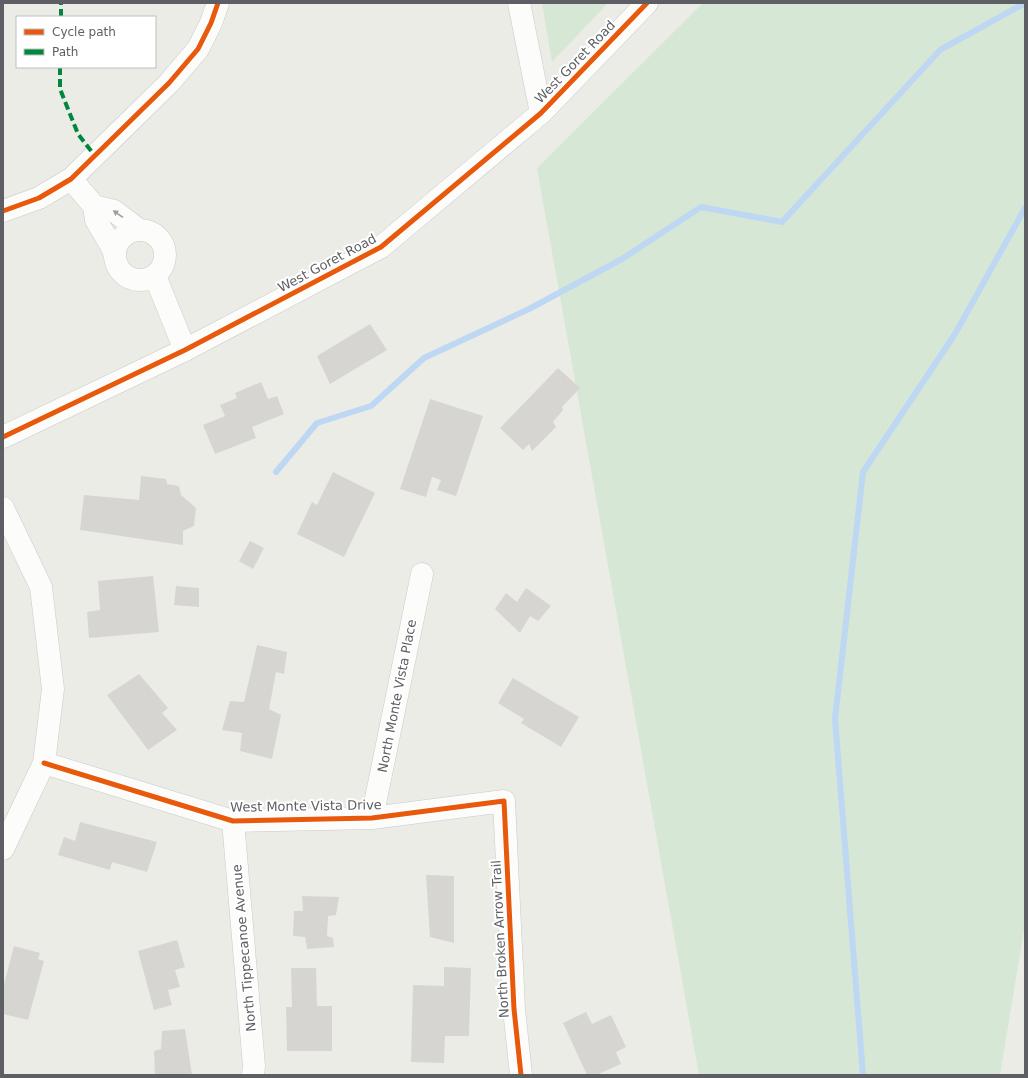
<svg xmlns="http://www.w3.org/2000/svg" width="1028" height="1078" viewBox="0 0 1028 1078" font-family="'DejaVu Sans',sans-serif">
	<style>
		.green { fill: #d6e7d5 }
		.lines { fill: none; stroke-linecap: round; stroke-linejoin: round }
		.stream { stroke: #bed7f3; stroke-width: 6 }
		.building { fill: #d6d5d2 }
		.minor-casing { stroke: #c9c9c9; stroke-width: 23 }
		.minor { stroke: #fcfcfb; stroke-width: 22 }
		.quiet { stroke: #00873e; stroke-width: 4; stroke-dasharray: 8 4; stroke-linecap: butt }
		.cycleway-casing { stroke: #fff; stroke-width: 8 }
		.cycleway { stroke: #e8590c; stroke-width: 5 }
		.oneway { fill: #9d9ea0 }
		.labels { text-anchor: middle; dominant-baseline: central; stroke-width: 4; stroke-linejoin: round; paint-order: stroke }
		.street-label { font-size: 13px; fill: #5d5f64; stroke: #fff }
	</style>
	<rect width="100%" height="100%" fill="#ecece7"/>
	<path class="green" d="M542 3H608L552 62Z
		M703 3H1025V924L1000 1075H699L537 168Z"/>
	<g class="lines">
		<path class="stream" d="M276 472 317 423 371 406 424 358 529 309 622 259 701 207 782 222 940 50 1025 3
			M863 1075 835 719 863 472 955 334 1025 208"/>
	</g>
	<path class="building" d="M370 324 387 350 330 384 317 356Z
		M558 368 580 388 562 407 563 410 553 422 556 427 532 451 529 444 523 450 500 428Z
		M261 382 268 399 277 396 284 414 252 427 256 438 215 454 203 425 225 416 220 405 237 398 235 393Z
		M430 399 483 416 456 496 437 490 441 480 432 477 426 497 400 489Z
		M333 472 375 493 344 557 297 534 312 502 317 505Z
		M141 476 166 479 167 484 179 486 181 495 196 508 194 526 183 531V545L80 530 84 495 139 500Z
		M250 541 264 548 253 569 239 561Z
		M153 576 159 632 89 638 87 612 100 610 98 581Z
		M176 586 199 588V607L174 605Z
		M526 588 551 606 538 621 530 616 520 633 495 609 506 593 517 602Z
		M257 645 287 652 284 674 276 672 269 709 281 715 272 759 240 751 242 733 222 730 230 701 244 702Z
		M139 674 168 708 162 713 177 730 148 750 107 695Z
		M513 678 579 717 561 747 521 723 524 719 498 703Z
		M80 822 157 842 147 872 112 862 110 870 58 855 64 837 75 841Z
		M426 875 454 876V943L430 937Z
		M302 896 339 897 336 915 328 916 327 936 333 938 334 947 307 949 305 937 293 936 294 911H303Z
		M177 940 185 967 175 970 180 987 168 990 172 1005 154 1010 138 951Z
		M14 946 40 953 38 959 44 961 28 1020 3 1014V988Z
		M444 967 471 968 469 1036H445L444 1063 411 1062 413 985 444 986Z
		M291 968H316L317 1006H332V1051H287L286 1007H292Z
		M586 1012 592 1024 611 1015 626 1047 616 1052 621 1064 596 1075H587L563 1023Z
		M185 1029 192 1075H155L154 1051 161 1049 162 1031Z"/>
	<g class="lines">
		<defs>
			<path id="minor" d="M519 3 541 113
				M71 179 94 206 96 220 113 249 115 257
				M94 206 114 211 139 230
				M3 211 39 198 71 179 169 83 198 49 211 23 218 3
				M115 255a25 25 0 1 1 50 0a25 25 0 1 1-50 0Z
				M155 276 185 350
				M3 437 185 350 381 247 541 113 647 3
				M3 508 41 587 53 689 44 763 3 849
				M44 763 233 821 372 818 504 801 514 1009 521 1075
				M372 818 422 574
				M233 821 254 1066 253 1075"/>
		</defs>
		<use href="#minor" class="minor-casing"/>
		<use href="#minor" class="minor"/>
		<path class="quiet" d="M61 17V3
			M60 67V89L78 134 95 156"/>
		<defs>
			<path id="cycleway" d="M3 211 39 198 71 179 169 83 198 49 211 23 218 3
				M3 437 185 350 381 247 541 113 647 3
				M44 763 233 821 372 818 504 801 514 1009 521 1075"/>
		</defs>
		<use href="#cycleway" class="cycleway-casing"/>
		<use href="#cycleway" class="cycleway"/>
	</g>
	<defs><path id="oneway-solid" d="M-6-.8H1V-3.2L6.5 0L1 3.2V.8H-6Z"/></defs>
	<use class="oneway" href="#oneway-solid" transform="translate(118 214) rotate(-145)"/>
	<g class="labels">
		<g class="street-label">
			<text transform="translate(575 62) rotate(-46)">West Goret Road</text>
			<text transform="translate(327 263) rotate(-28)">West Goret Road</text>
			<text transform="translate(397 696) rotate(-79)">North Monte Vista Place</text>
			<text transform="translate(306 806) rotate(-1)">West Monte Vista Drive</text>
			<text transform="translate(500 939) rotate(-93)">North Broken Arrow Trail</text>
			<text transform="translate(244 948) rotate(-95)">North Tippecanoe Avenue</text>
		</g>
	</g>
	<rect width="1028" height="1078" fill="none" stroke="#5d5f64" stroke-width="8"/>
	<rect x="16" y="16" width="140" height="52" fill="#ffffff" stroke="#bebfc1"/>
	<rect x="24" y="29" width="20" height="6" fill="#e8590c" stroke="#bebfc1"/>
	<text x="52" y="36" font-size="12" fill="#5d5f64">Cycle path</text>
	<rect x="24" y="49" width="20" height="6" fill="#00873e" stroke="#bebfc1"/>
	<text x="52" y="56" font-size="12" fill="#5d5f64">Path</text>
</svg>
